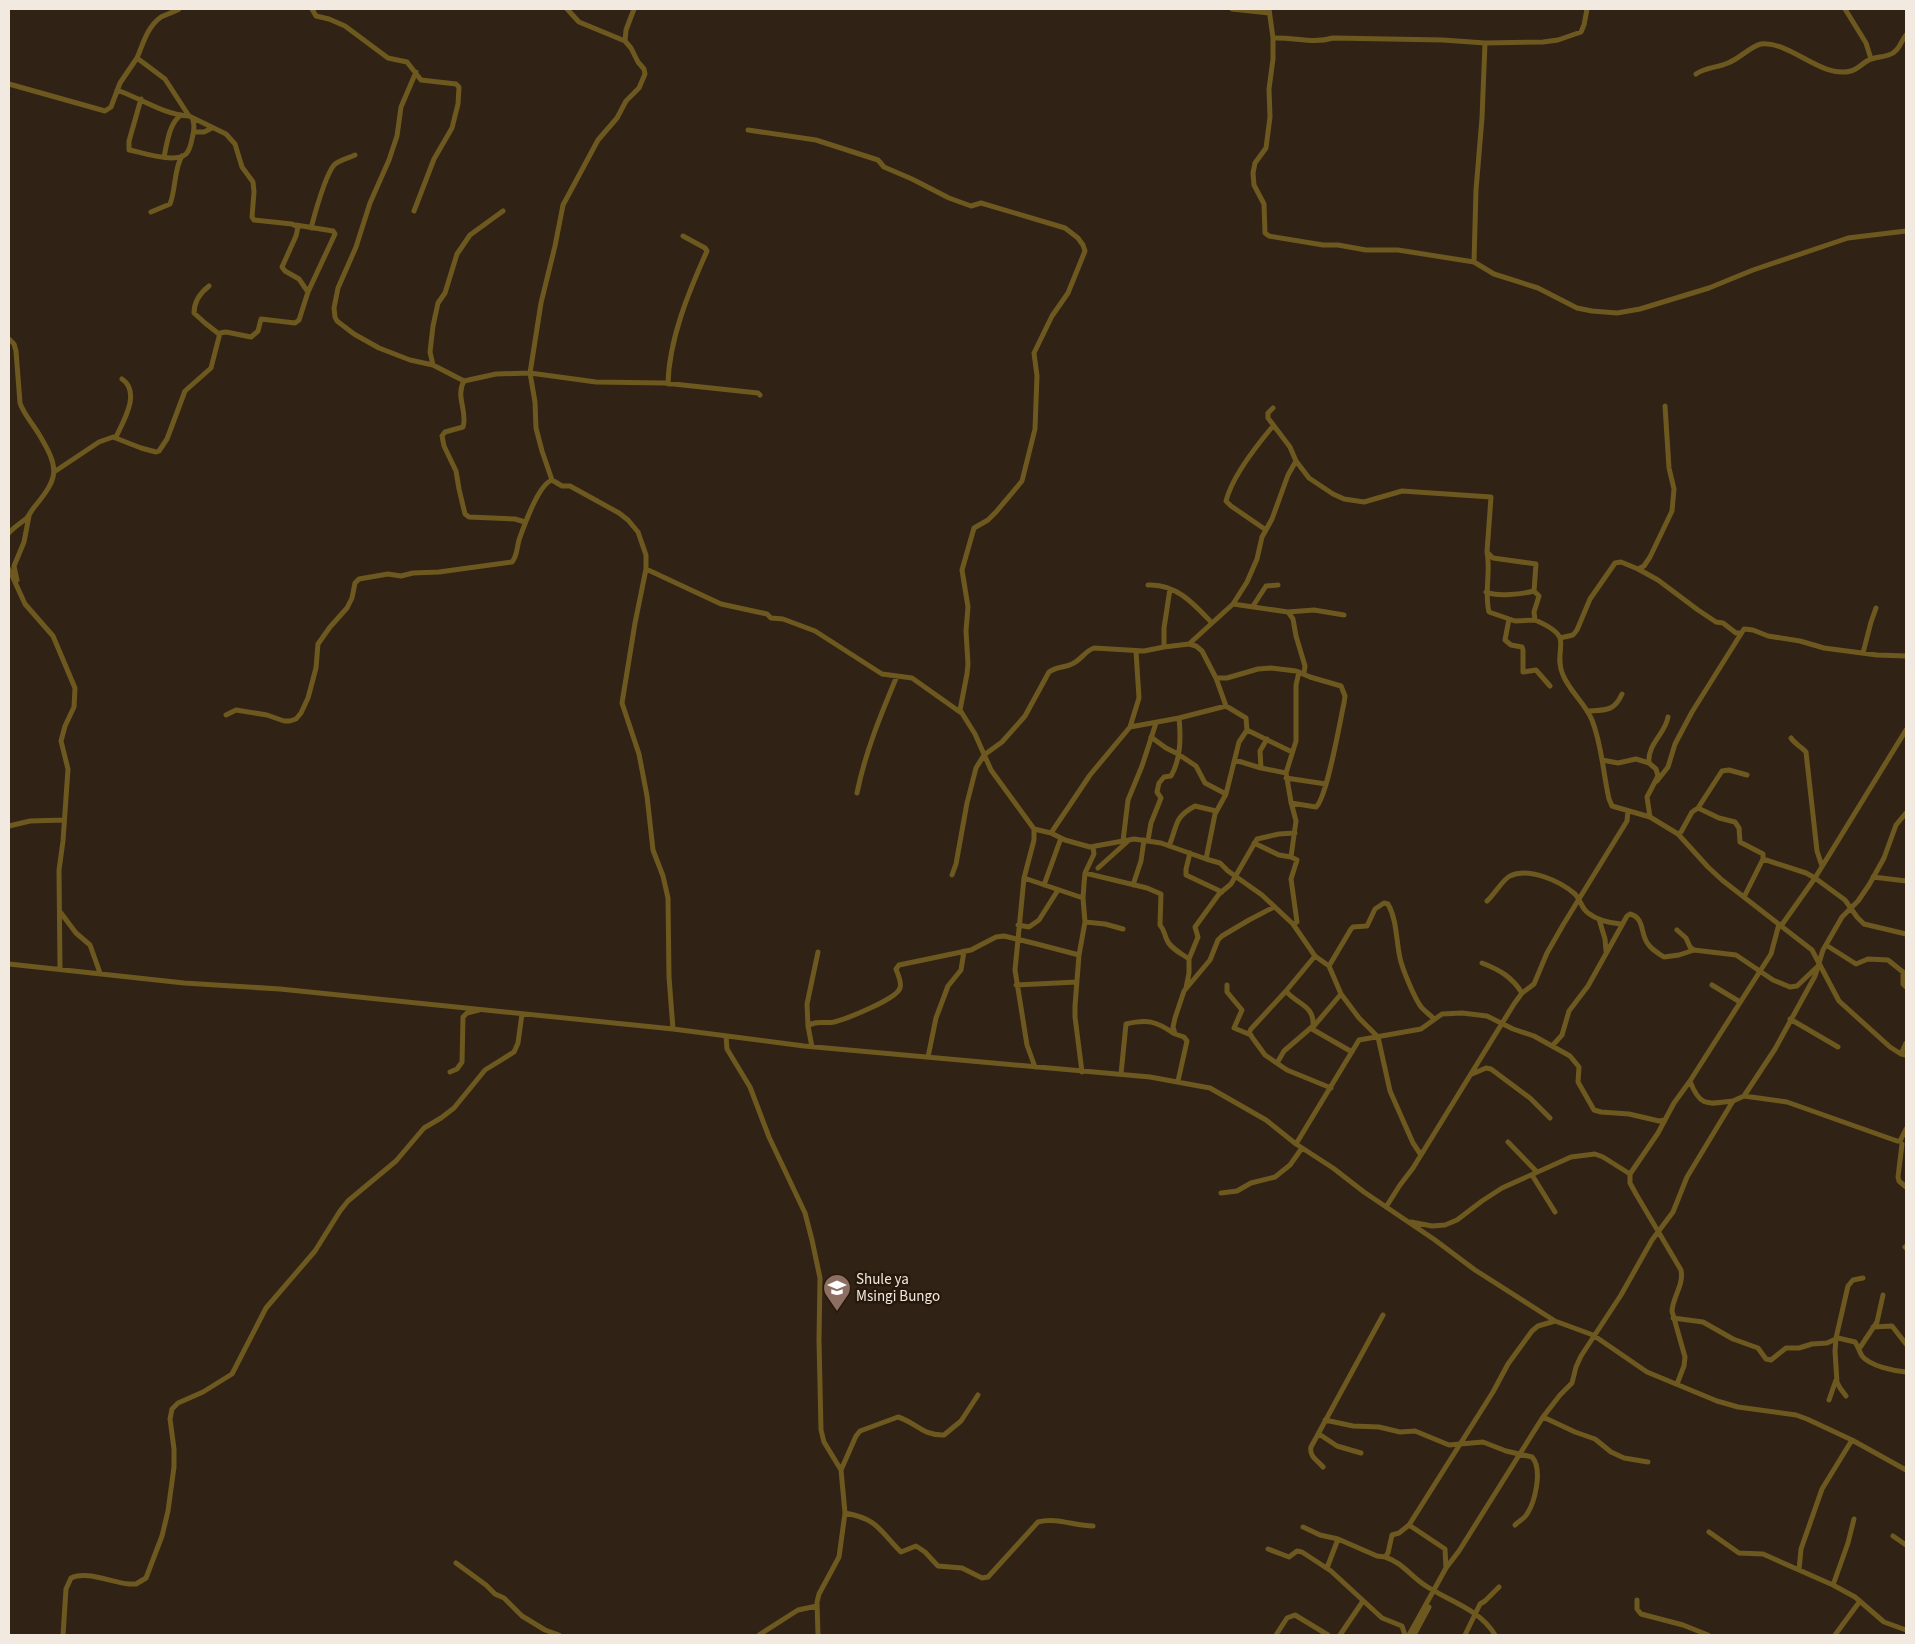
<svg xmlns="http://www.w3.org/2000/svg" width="1915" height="1644" viewBox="0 0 1915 1644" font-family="'Source Sans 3',sans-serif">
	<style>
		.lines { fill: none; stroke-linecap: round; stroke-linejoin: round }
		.street { stroke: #6d581f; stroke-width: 5 }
		.labels { text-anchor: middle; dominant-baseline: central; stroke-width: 5; stroke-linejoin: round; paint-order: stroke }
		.poi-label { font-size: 15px; fill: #f2e9e0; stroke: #26180a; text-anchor: start }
	</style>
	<rect width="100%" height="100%" fill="#302214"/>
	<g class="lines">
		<path class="street" d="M312 9 316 16 329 19 345 26 388 58 407 62 421 80 456 84 459 87 458 104 452 128 434 159 414 211
			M567 9 579 22 625 41 631 48 638 62 644 69 645 74 639 88 626 101 617 118 598 140 563 205 555 246 541 303 530 373 535 402 536 428 542 451 552 480 562 486H570L619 513 628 520 638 532 646 555V569L635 623 622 703 639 754 647 796 653 850 663 876 668 898 669 977 673 1029
			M1232 9 1269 13
			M1269 9 1273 38V59L1269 89 1270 117 1266 148 1255 163 1253 173 1254 185 1264 204 1265 233 1269 236 1323 245H1338L1366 250H1398L1474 262 1494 274 1538 288 1577 308 1592 311 1617 313 1640 309 1709 288 1753 270 1848 238 1906 231
			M1845 9 1866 43 1871 59
			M1273 38C1294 37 1313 44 1333 38L1443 40 1485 43 1543 42 1558 40 1581 32 1584 25 1587 9
			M625 41 626 30 634 9
			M416 72 401 107 397 136 389 160 370 203 356 247 338 288 334 308 335 317 337 321 354 334 379 348 410 360 433 365 464 381
			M1696 74C1706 67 1717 68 1728 63 1739 59 1751 46 1761 44 1791 41 1821 79 1851 71 1858 69 1862 64 1867 61 1875 56 1885 58 1893 53 1900 49 1901 41 1906 35
			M9 84 105 111 111 107 120 83 137 58
			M117 90C140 98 164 115 189 116
			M141 99 129 141V150C141 152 175 164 186 154 190 150 191 144 192 139 194 132 195 127 193 120
			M748 130 816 140 878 160 884 167 912 179 949 198 971 206 981 203 1065 228 1078 238 1083 245 1085 251 1068 293 1052 316 1034 353 1037 376 1035 429 1022 481 996 512 988 520 974 528 962 570 968 607 966 631 968 664 967 674 960 710 975 734 991 770 1034 829V840L1024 878 1015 970 1027 1045 1035 1067
			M194 132H204L212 128
			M164 157C167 144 169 123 181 115
			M151 212 170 204C176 189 174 168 182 156
			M296 225 333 231 335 234 308 292
			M311 228C315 213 325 176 334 165 339 160 349 158 355 155
			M1474 262 1476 190 1482 118 1485 43
			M209 286C200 293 194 301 194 313L205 323 219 334
			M9 339 14 344 16 351 20 403C24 415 34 425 40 436 59 468 59 477 36 505 32 509 30 514 27 518 21 523 14 527 9 533
			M433 365 430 352 433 326 438 303 445 293 457 254 470 235 503 211
			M668 384C669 339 689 291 707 251L705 248 683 236
			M1273 408 1268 413V418L1290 447 1296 461 1309 478 1333 494 1344 499 1364 502 1402 491 1491 497 1487 552 1493 558 1536 564 1534 591 1539 596 1534 612 1535 620C1542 623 1557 630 1560 638 1563 647 1556 660 1563 675 1570 692 1585 703 1592 720 1602 745 1603 773 1609 799L1612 806 1650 817 1678 834 1681 832 1692 812 1698 808 1719 818 1735 822 1739 828 1740 842 1763 854V859L1806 873 1815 878 1845 900 1857 917 1864 924 1906 934
			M116 437C124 420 141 392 122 379
			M54 472 99 442 113 437 141 448 156 452 159 451 167 439 185 391 211 368 220 333 226 332 251 337 258 331 261 319 295 323 299 320 308 292 299 279 285 271 282 267 296 236 298 227 292 224 254 220 252 217 254 192 253 182 242 167 235 144 226 134 189 116 165 79 137 58C143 44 147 27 161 17 167 14 174 12 179 9
			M525 522 515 519 469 517 465 514 459 489 456 471 444 446 442 436 445 432 463 427C468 412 455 396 464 381L496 374 530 373 596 382 664 383 758 393 760 395
			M1266 530 1231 506 1226 501C1232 477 1257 445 1273 426
			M1487 552C1491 572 1484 592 1489 612L1515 621 1535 620
			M9 569 25 604 53 636 75 688 74 707 65 726 61 741 68 769 63 841 59 870 60 968
			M646 569 721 604 767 614 771 618 783 619 815 631 882 674 912 678 960 712
			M1638 569 1658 580 1698 610 1716 622 1723 623 1736 633H1741
			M17 580 14 566 24 542 29 516
			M1148 585C1176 583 1195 605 1212 623
			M1486 592C1497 597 1522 594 1534 591
			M1233 604 1288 612 1293 619 1296 636 1305 666 1304 673
			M1253 606 1266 586 1278 585
			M1288 612 1314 610 1344 615
			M1509 619 1505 640 1511 645 1522 647 1523 650V672L1536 670 1550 686
			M1560 638 1573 635 1577 630 1590 599 1615 563 1621 562 1638 569 1644 566 1650 557 1672 511 1674 489 1669 468 1665 406
			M1189 644 1233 604 1247 582 1257 559 1262 537 1272 519 1288 475 1296 461
			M1164 647V628L1170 589
			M1863 653 1871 622 1876 608
			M1216 678H1227L1258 669 1271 668 1296 671 1310 677 1341 686 1345 696 1344 703C1340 721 1327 798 1316 807L1291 803
			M1587 711C1605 710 1614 712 1622 694
			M226 715 236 710 267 715 284 721H290L296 719 301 713 308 698 316 668 318 644 330 627 347 608 352 598 355 583 359 579 388 574 401 576 413 573 439 572 512 562C517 557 517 547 519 540 524 526 538 485 552 480
			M1130 727 1139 698 1136 651
			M1247 730 1292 752
			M1151 737 1166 748 1178 754 1196 766 1205 783 1226 794
			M1791 738C1795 744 1803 748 1806 752L1817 851 1822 866
			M1235 760 1261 768 1286 773
			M1602 760 1618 763 1636 759 1649 763
			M1261 768 1260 751 1267 739
			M1286 778 1326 784
			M1657 781 1668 767 1675 744 1692 712 1744 629 1753 630 1768 636 1800 641 1824 648 1877 655 1906 656
			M857 793C865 753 881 714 897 676
			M1698 808 1722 771 1729 770 1747 775
			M1650 817 1647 797 1658 776 1656 769 1649 763C1647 744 1666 733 1668 717
			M9 826 30 821 64 820
			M1034 829 1051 833 1065 840 1090 847 1134 839 1161 843 1206 859 1220 863 1228 871 1262 895 1293 924 1315 956 1329 966 1341 994 1359 1018 1378 1037 1390 1091 1413 1143 1421 1155
			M1051 833 1090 775 1130 727 1179 718 1226 706
			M1678 834 1708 867 1722 880 1812 950 1839 1001 1890 1047 1901 1054 1906 1055
			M1148 840 1151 823 1161 798 1157 792 1159 783 1164 777 1171 776C1181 759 1181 737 1179 718
			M1123 841 1128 800 1142 766 1156 723
			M1254 843 1279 855 1291 857 1297 860 1291 879 1297 922 1293 924
			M1169 846C1178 825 1173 818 1195 806L1216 811
			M1190 853 1186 869V875L1222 892
			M1291 857 1296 821 1291 802 1286 773 1296 741V685L1299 672
			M1098 868 1128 841
			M1085 873 1147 888 1161 894 1160 925C1165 931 1164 934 1167 940 1170 948 1182 954 1189 959
			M952 875 956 864 967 803 976 768 984 755 1002 742 1025 716 1049 672C1057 666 1064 668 1072 664 1081 660 1085 651 1094 648L1144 651 1164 647 1189 644 1196 646 1202 651 1216 678 1226 706 1246 718 1247 730 1239 742 1226 794 1215 814 1206 859
			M1873 877 1906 881
			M1024 878 1083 898
			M1044 885 1061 838
			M1133 885 1141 861 1144 840
			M1744 897 1763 859
			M1487 901C1494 895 1504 878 1510 876 1529 867 1560 881 1575 894 1581 900 1581 908 1588 913 1597 920 1609 923 1621 924
			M61 913 76 933 90 945 100 973
			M1599 919 1605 939 1606 951
			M1085 922 1105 924 1123 929
			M1018 925 1029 927 1039 920 1058 890
			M1781 926 1815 878 1906 730
			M1677 930 1686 938 1690 947 1694 950 1736 955 1773 980 1790 987 1797 986 1817 967
			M1826 945 1856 964 1868 959 1888 960 1903 972V984L1906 987
			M1315 956 1286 991 1251 1029 1249 1033 1265 1055 1287 1070 1331 1088
			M1482 963C1500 970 1512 977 1522 993
			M9 964 184 983 280 989 673 1029 804 1046 1150 1077 1210 1088 1266 1120 1296 1144 1333 1168 1364 1192 1435 1240 1475 1270 1555 1321 1593 1335 1647 1372 1717 1401 1738 1407 1796 1415 1807 1419 1852 1440 1906 1470
			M1329 966 1351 929 1353 927 1367 926 1375 909 1384 903 1388 904C1397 920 1396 940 1400 958 1402 968 1415 1000 1422 1008 1426 1012 1430 1015 1434 1019
			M1016 985 1077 982
			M1227 985V992L1242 1010 1234 1028 1251 1035
			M1712 985 1740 1002
			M1186 988 1189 973V959L1198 937 1195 927 1219 894 1231 884 1257 839 1279 834 1295 833
			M1790 1019 1838 1047
			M808 1026C816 1020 825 1024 834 1022 846 1019 897 999 900 988 902 982 898 975 896 969L899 965 971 950 996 937 1004 936 1037 944 1079 955
			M1314 1026 1341 994
			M1312 1029 1352 1052
			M726 1036 727 1049 750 1087 769 1137 805 1213 812 1240 820 1278 819 1340 821 1430 824 1442 841 1470 845 1513 839 1557 819 1594 817 1602 818 1635
			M1552 1046 1562 1035 1569 1011 1588 986 1627 916 1630 914C1645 918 1640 934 1648 944 1652 950 1658 953 1664 957L1679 955 1694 950
			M812 1047 808 1026 807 1004 818 952
			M1901 1054 1906 1043
			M928 1057 936 1018 948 986 961 970 964 951
			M1277 1063 1284 1051 1313 1026C1315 1005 1296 1004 1286 991
			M450 1072 457 1069 462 1062 463 1017 467 1013 479 1010
			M1082 1072 1075 1017V1006L1079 955 1085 922 1083 898 1084 884 1085 873 1094 854 1093 847
			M1121 1074 1126 1024C1147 1019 1156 1021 1173 1033
			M1472 1074 1486 1068 1491 1069 1530 1098 1550 1118
			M1178 1081 1187 1041 1184 1037 1175 1034 1173 1027 1175 1018 1184 991 1210 960 1218 940 1222 936 1249 920 1274 907
			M1690 1081C1700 1108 1708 1104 1733 1101
			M1744 1096 1775 1049 1815 976 1823 950 1842 917 1858 901 1869 885 1884 858 1896 825 1906 813
			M1508 1142 1537 1172
			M1296 1144 1359 1040 1421 1029 1442 1014 1462 1013 1487 1016 1513 1029 1534 1036 1570 1056 1579 1067 1578 1082 1594 1110 1601 1112 1629 1114 1659 1121 1665 1120
			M1902 1144 1898 1177 1899 1181 1906 1187
			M1532 1175 1555 1212
			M1221 1193 1237 1191 1251 1183 1275 1177 1290 1165 1302 1148
			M1386 1207 1400 1185 1413 1168 1514 1004 1522 993 1534 984 1547 953 1563 925 1627 821 1628 811
			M1411 1222 1432 1226 1445 1225 1457 1220 1482 1201 1502 1188 1571 1157 1595 1154 1603 1157 1630 1174
			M1905 1247 1906 1248
			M1673 1318 1703 1322 1733 1339 1758 1348 1766 1359 1771 1360 1786 1348H1799L1812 1344 1827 1343 1838 1338 1855 1342C1858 1346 1859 1351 1862 1356 1870 1366 1894 1371 1906 1372
			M1873 1327 1892 1326 1906 1344
			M1859 1349 1877 1322 1883 1295
			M1677 1384 1684 1366 1685 1357 1672 1311C1673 1296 1684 1285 1681 1270L1636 1194 1630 1183V1174L1658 1133 1674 1103 1690 1081 1771 954 1779 924
			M1846 1396 1840 1388 1837 1382 1835 1351 1836 1338 1848 1286 1853 1280 1863 1278
			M1829 1400 1836 1380
			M1543 1417 1575 1432 1595 1439 1611 1452 1624 1458 1648 1462
			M1325 1420 1353 1426 1379 1427 1400 1432 1415 1431 1449 1445 1483 1442 1506 1451 1532 1457C1543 1469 1535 1502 1527 1514 1524 1519 1519 1521 1515 1525
			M1319 1434 1337 1446 1361 1453
			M1323 1467C1317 1460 1309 1456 1311 1447L1383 1315
			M841 1470 856 1436 860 1431 898 1417C915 1422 923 1436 944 1435L961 1421 978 1395
			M845 1513C878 1519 879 1530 901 1552L916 1546 925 1552 938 1566 962 1568 982 1578 988 1577 1038 1522C1056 1517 1075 1526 1093 1526
			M1409 1525 1445 1549 1446 1568
			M1303 1527 1320 1535 1338 1539 1377 1556 1385 1557 1388 1553 1392 1535 1399 1533 1409 1525 1493 1392 1508 1364 1532 1331 1538 1326 1555 1321
			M1709 1532 1739 1553 1763 1554 1833 1585 1855 1597 1884 1622 1906 1630
			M1893 1536 1906 1545
			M1268 1549 1289 1557 1297 1551 1302 1552 1331 1571 1382 1618 1402 1626 1405 1635
			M1385 1557C1401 1562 1409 1574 1423 1584 1447 1601 1479 1608 1495 1635
			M456 1563 486 1585 495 1594 504 1598 522 1616 545 1630 559 1635
			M1327 1568 1338 1539
			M1799 1570 1801 1549 1822 1489 1852 1440
			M1833 1585 1848 1543 1854 1519
			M1637 1600V1609L1641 1614 1683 1625 1708 1635
			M63 1635 66 1589 71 1578C86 1570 113 1583 129 1584H136L146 1578 162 1536 168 1511 174 1467V1449L170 1419 172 1409 178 1403 203 1392 232 1374 266 1308 315 1251 340 1211 348 1201 396 1161 424 1128 441 1118 454 1108 485 1070 514 1052 518 1043 522 1014
			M759 1635 798 1610 817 1606
			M1276 1635 1287 1618 1295 1615 1328 1635
			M1340 1635 1363 1601
			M1409 1635 1446 1568 1459 1551 1543 1417 1560 1395 1572 1383 1576 1367 1581 1356 1621 1295 1652 1240 1673 1212 1687 1177 1733 1101 1744 1096 1787 1102 1897 1141H1900L1906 1129
			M1414 1635 1429 1607
			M1465 1635 1480 1604 1485 1601 1499 1587
			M1835 1635 1860 1601"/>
	</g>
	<defs>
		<symbol id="school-pin" viewBox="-11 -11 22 30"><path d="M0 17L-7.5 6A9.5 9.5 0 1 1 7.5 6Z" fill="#8d6e63" stroke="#26180a"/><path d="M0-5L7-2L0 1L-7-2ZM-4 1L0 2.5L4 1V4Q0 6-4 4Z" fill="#fff"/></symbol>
	</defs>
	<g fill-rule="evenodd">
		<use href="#school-pin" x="821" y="1272" width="32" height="43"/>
	</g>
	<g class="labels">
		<g class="poi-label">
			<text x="856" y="1279">Shule ya<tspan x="856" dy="17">Msingi Bungo</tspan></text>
		</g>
	</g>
	<rect width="1915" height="1644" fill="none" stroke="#f2e9e0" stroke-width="20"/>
</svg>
